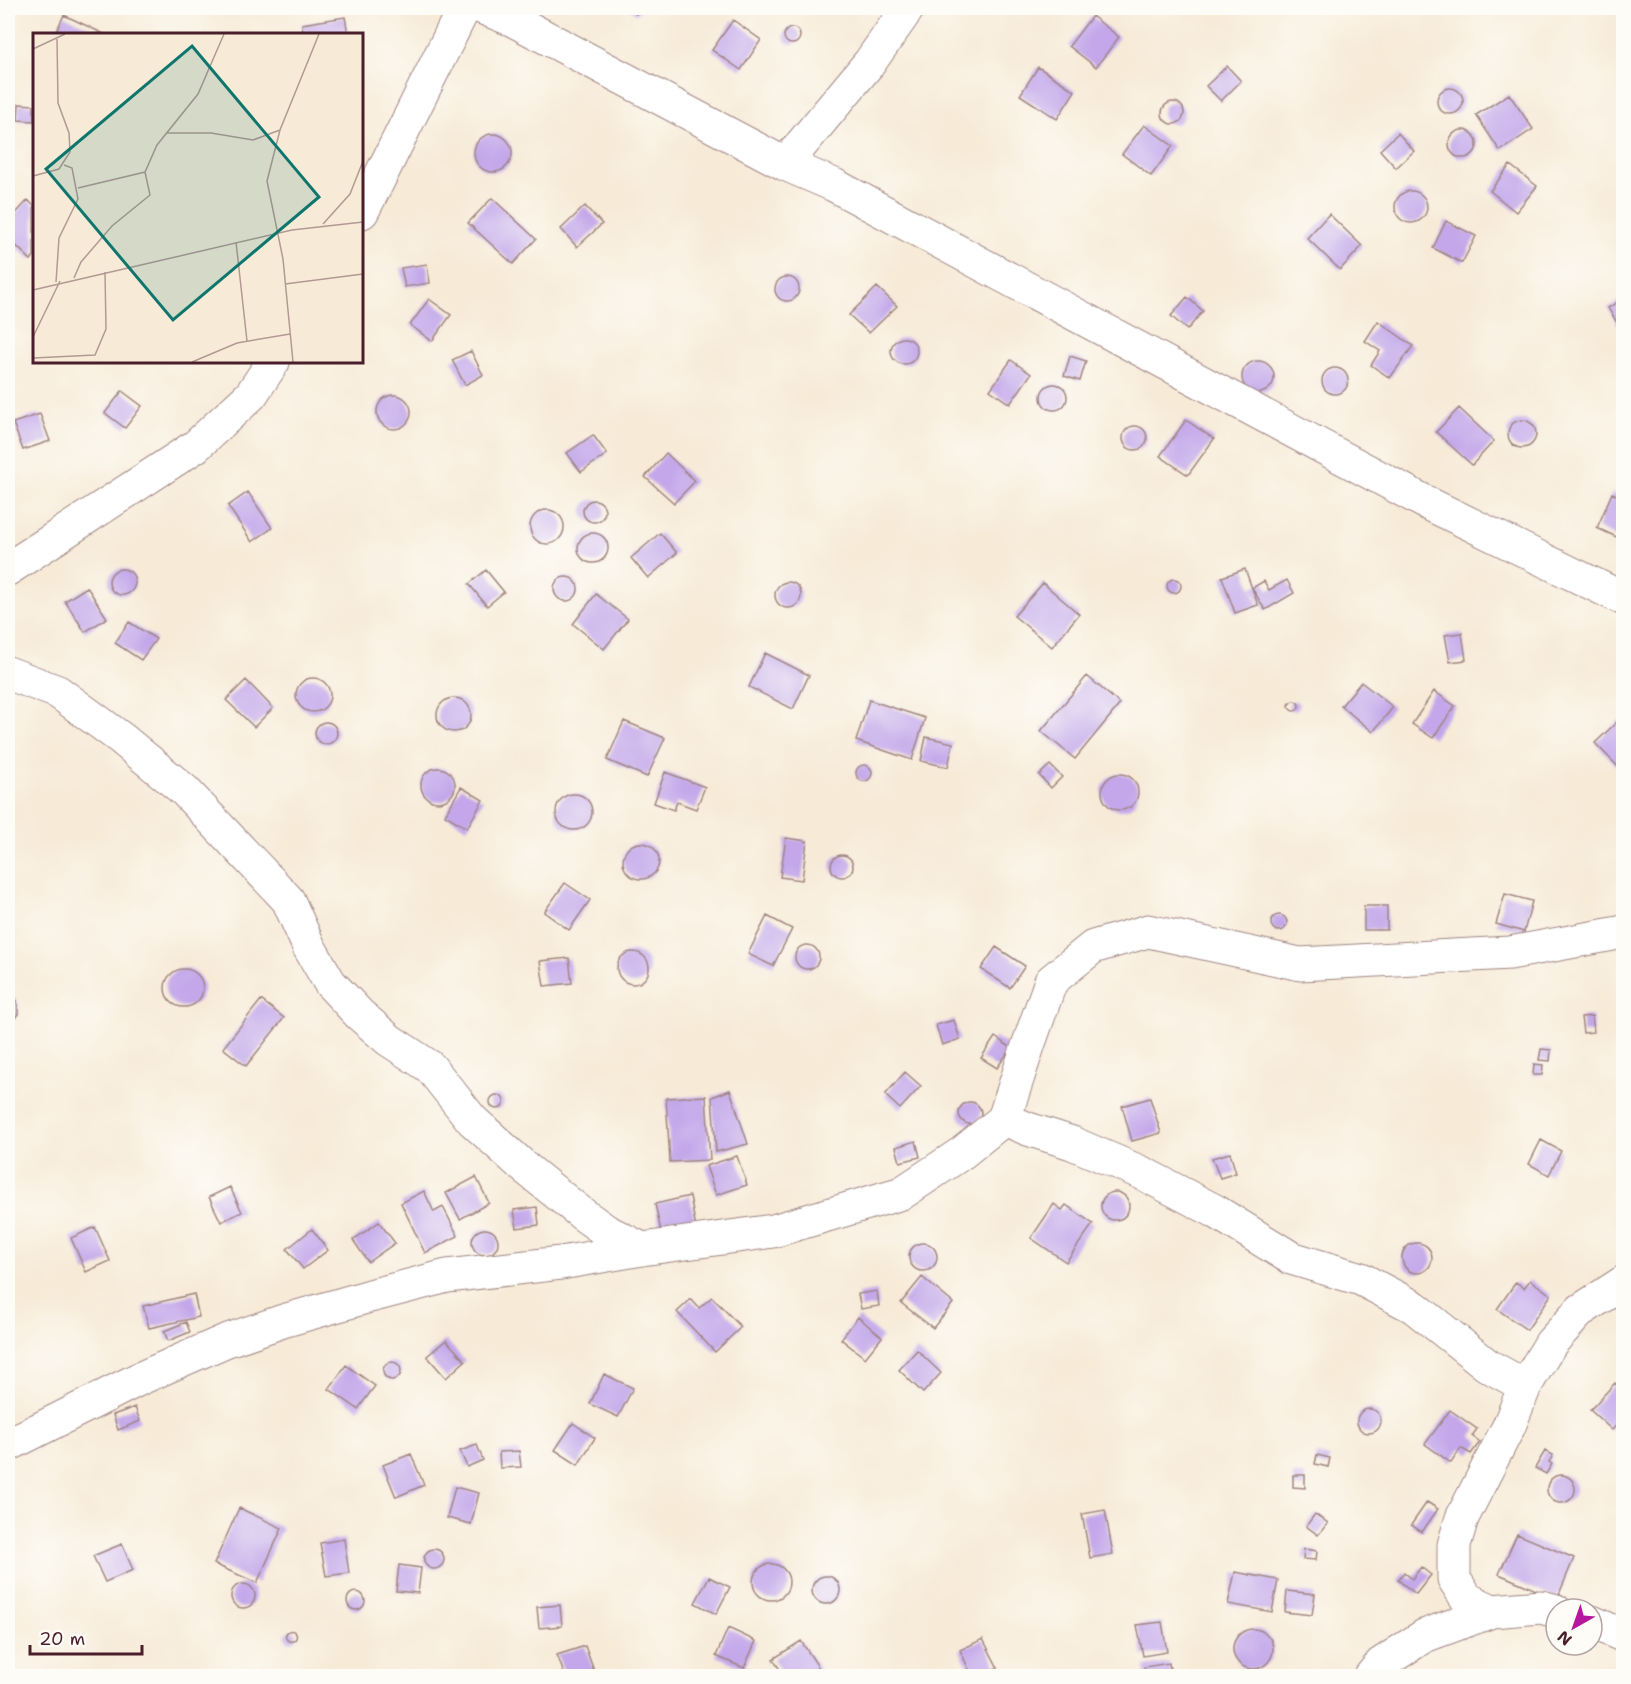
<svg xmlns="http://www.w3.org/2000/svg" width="1631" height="1684" viewBox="0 0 1631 1684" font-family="'Shantell Sans',sans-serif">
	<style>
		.building { fill: #c3a7ea }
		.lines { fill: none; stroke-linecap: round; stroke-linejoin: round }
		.minor-casing { stroke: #a08582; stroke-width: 35 }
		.minor { stroke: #fff; stroke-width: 33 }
		.inset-road { fill: none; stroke: #b29993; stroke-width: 1.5 }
		.view { fill: #0f766e; fill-opacity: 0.15; stroke: #0f766e; stroke-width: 3 }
		.inset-edge { fill: none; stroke: #4a1f2b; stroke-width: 3 }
	</style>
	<rect width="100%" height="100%" fill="#fdfcf7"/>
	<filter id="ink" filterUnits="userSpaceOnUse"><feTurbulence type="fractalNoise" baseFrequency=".0167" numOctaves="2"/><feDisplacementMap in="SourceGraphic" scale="12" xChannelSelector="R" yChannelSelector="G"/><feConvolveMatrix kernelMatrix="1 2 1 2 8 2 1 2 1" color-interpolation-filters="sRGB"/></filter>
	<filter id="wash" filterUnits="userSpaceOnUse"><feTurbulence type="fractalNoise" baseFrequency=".008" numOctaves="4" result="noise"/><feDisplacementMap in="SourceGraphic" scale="24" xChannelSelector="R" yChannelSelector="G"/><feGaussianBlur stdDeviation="1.35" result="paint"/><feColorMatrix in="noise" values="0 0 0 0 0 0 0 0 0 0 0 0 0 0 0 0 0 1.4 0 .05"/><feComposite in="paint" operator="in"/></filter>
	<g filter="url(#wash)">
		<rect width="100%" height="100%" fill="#f7ebd8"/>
		<g id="blocks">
			<path class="building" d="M629 8H642L636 14Z
				M64 15 104 34H55Z
				M1092 16 1119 37 1096 67 1069 46Z
				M345 17 348 34H303L302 24Z
				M733 20 761 40 741 70 712 50Z
				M784 36a8 8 0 1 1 16 0a8 8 0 1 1-16 0Z
				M1227 66 1241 81 1221 101 1206 86Z
				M1038 67 1075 91 1057 119 1020 95Z
				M1437 101a13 13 0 1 1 26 0a13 13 0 1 1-26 0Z
				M1509 94 1533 129 1500 151 1476 115Z
				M1162 113a11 11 0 1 1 22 0a11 11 0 1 1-22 0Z
				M19 104 34 105V121L18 120Z
				M1144 125 1173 146 1151 176 1122 154Z
				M1449 144a14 14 0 1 1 28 0a14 14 0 1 1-28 0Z
				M1398 133 1414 151 1396 168 1380 150Z
				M474 153a19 19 0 1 1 38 0a19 19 0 1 1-38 0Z
				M1510 165 1537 186 1516 212 1490 191Z
				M1395 207a16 16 0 1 1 32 0a16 16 0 1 1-32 0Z
				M492 198 536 239 513 264 468 223Z
				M28 200 34 206V256L31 260 8 238V222Z
				M585 206 602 224 577 247 561 229Z
				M1329 214 1362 246 1340 270 1307 238Z
				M1446 221 1476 236 1462 263 1433 248Z
				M8 249 15 254 8 264Z
				M427 264 430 283 405 287 401 268Z
				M775 289a12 12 0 1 1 24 0a12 12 0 1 1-24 0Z
				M877 287 897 306 869 333 849 315Z
				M1187 297 1203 311 1187 330 1171 316Z
				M1624 298V334L1608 308Z
				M429 299 451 315 432 341 410 325Z
				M1378 321 1413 346 1390 378 1371 365 1380 351 1365 341Z
				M891 351a13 13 0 1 1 26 0a13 13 0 1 1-26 0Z
				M471 351 483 375 465 385 452 360Z
				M1070 356 1086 361 1080 381 1064 376Z
				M1011 360 1031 374 1010 404 990 390Z
				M1242 377a16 16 0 1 1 32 0a16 16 0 1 1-32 0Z
				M1322 381a13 13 0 1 1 26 0a13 13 0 1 1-26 0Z
				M1041 397a13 13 0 1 1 26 0a13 13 0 1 1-26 0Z
				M122 391 142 406 125 428 105 413Z
				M377 412a17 17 0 1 1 34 0a17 17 0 1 1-34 0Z
				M1459 408 1494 441 1472 465 1436 432Z
				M40 414 50 441 23 450 13 423Z
				M1186 420 1214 439 1188 475 1160 456Z
				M1508 434a14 14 0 1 1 28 0a14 14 0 1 1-28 0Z
				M1123 438a12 12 0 1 1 24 0a12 12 0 1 1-24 0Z
				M593 435 607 454 581 472 567 453Z
				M666 453 695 481 674 503 645 477Z
				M248 492 272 528 252 542 228 506Z
				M1612 493 1624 498V534L1621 539 1597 528Z
				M583 511a11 11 0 1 1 22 0a11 11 0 1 1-22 0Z
				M530 527a17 17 0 1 1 34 0a17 17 0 1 1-34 0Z
				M660 533 677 553 648 578 631 558Z
				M578 548a15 15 0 1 1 30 0a15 15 0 1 1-30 0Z
				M109 582a13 13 0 1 1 26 0a13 13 0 1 1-26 0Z
				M1245 569 1258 605 1235 613 1222 577Z
				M486 570 504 592 487 606 469 584Z
				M554 589a12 12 0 1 1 24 0a12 12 0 1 1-24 0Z
				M1167 586a7 7 0 1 1 14 0a7 7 0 1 1-14 0Z
				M1287 580 1294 593 1265 610 1252 588 1264 581 1269 590Z
				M775 595a13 13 0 1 1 26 0a13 13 0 1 1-26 0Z
				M1043 583 1079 614 1052 647 1014 616Z
				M87 587 107 618 85 632 65 601Z
				M596 594 628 619 604 649 573 624Z
				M129 622 156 639 141 660 115 643Z
				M1462 633 1466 660 1450 662 1445 635Z
				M765 653 809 675 793 709 749 687Z
				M1087 676 1120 704 1075 759 1041 731Z
				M296 695a17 17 0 1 1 34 0a17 17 0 1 1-34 0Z
				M246 680 273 708 254 727 226 700Z
				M1361 682 1393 707 1373 732 1341 706Z
				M1434 691 1455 706 1433 738 1412 724Z
				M437 715a17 17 0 1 1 34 0a17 17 0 1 1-34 0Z
				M869 700 925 718 912 760 856 741Z
				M1289 706a5 5 0 1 1 10 0a5 5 0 1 1-10 0Z
				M1619 720 1624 724V773L1595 743Z
				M624 721 665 738 647 777 607 760Z
				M315 733a11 11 0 1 1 22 0a11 11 0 1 1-22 0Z
				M926 737 953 743 948 767 921 761Z
				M1050 765 1062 777 1051 788 1039 775Z
				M856 773a8 8 0 1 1 16 0a8 8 0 1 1-16 0Z
				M421 785a17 17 0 1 1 34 0a17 17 0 1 1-34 0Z
				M665 772 705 787 696 809 677 802 674 810 654 803Z
				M1102 792a18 18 0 1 1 36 0a18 18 0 1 1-36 0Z
				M461 787 483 800 467 828 445 815Z
				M556 812a18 18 0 1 1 36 0a18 18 0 1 1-36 0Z
				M786 838 807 841 802 880 780 877Z
				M623 861a18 18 0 1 1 36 0a18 18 0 1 1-36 0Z
				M831 866a11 11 0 1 1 22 0a11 11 0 1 1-22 0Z
				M565 883 590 900 569 930 544 912Z
				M1505 894 1532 901 1524 932 1496 924Z
				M1364 906H1387V930H1364Z
				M1271 923a8 8 0 1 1 16 0a8 8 0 1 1-16 0Z
				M767 916 792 929 773 966 748 954Z
				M795 957a12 12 0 1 1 24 0a12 12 0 1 1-24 0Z
				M996 947 1025 966 1010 988 981 969Z
				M617 968a16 16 0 1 1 32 0a16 16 0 1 1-32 0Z
				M569 958 572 983 544 986 540 961Z
				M165 988a19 19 0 1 1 38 0a19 19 0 1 1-38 0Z
				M8 993 17 1001 18 1007V1014L14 1019 8 1024Z
				M261 1000 284 1018 246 1066 223 1048Z
				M1592 1016 1594 1032 1583 1033 1581 1017Z
				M954 1020 960 1039 942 1045 936 1025Z
				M995 1037 1011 1048 997 1068 981 1058Z
				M1541 1049 1551 1050 1550 1061 1539 1060Z
				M1534 1064 1543 1065 1542 1075H1533Z
				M905 1072 921 1086 900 1109 885 1095Z
				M730 1090 748 1144 716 1152 712 1097Z
				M490 1102a7 7 0 1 1 14 0a7 7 0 1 1-14 0Z
				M706 1096 710 1160 670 1162 666 1098Z
				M1150 1098 1161 1133 1132 1141 1122 1106Z
				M959 1113a11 11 0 1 1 22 0a11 11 0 1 1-22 0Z
				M1541 1140 1561 1151 1549 1175 1529 1164Z
				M916 1141 920 1157 900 1162 896 1147Z
				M1230 1153 1236 1173 1220 1178 1212 1158Z
				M737 1156 747 1185 716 1195 706 1166Z
				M476 1177 489 1203 460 1219 446 1193Z
				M230 1187 242 1212 221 1222 209 1197Z
				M424 1191 434 1212 443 1207 458 1236 425 1253 401 1203Z
				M1101 1206a14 14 0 1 1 28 0a14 14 0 1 1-28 0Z
				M690 1196 697 1234 663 1241 655 1204Z
				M1054 1204 1062 1210 1066 1205 1093 1224 1066 1262 1031 1238Z
				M537 1207 539 1225 517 1228 514 1210Z
				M379 1222 395 1243 368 1262 353 1240Z
				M95 1227 110 1261 86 1272 71 1238Z
				M312 1229 328 1250 303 1269 287 1249Z
				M472 1242a13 13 0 1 1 26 0a13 13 0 1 1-26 0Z
				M909 1257a14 14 0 1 1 28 0a14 14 0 1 1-28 0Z
				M1402 1258a15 15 0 1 1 30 0a15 15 0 1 1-30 0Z
				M922 1277 953 1303 933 1328 901 1303Z
				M1530 1280 1551 1295 1527 1330 1497 1309 1516 1282 1524 1288Z
				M877 1291 879 1306 861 1309 858 1294Z
				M194 1294 199 1317 149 1328 143 1306Z
				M712 1297 741 1327 715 1352 677 1312 691 1299 699 1308Z
				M858 1317 882 1337 865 1358 841 1339Z
				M186 1322 190 1332 168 1341 164 1331Z
				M446 1340 465 1361 446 1378 427 1356Z
				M917 1350 941 1373 923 1393 899 1370Z
				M383 1371a9 9 0 1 1 18 0a9 9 0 1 1-18 0Z
				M346 1365 375 1386 358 1409 329 1389Z
				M604 1374 633 1388 618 1417 590 1404Z
				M1615 1383 1624 1391V1417L1612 1430 1590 1410Z
				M135 1407 140 1421 118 1430 113 1415Z
				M1357 1421a12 12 0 1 1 24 0a12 12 0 1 1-24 0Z
				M1450 1410 1477 1429 1472 1436 1480 1442 1471 1454 1461 1448 1451 1463 1425 1444Z
				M573 1423 595 1438 578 1465 555 1450Z
				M477 1445 483 1460 467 1467 460 1451Z
				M519 1451 521 1467 500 1468 499 1452Z
				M1545 1451 1553 1455 1549 1462 1552 1464 1546 1474 1535 1468Z
				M411 1454 424 1485 396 1497 383 1465Z
				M1317 1455 1330 1458 1328 1467 1315 1464Z
				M1293 1475H1305V1488L1293 1487Z
				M1547 1489a14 14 0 1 1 28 0a14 14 0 1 1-28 0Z
				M455 1487 479 1493 471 1524 447 1518Z
				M1427 1502 1438 1509 1422 1532 1411 1525Z
				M239 1508 282 1528 257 1583 214 1564Z
				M1105 1510 1113 1554 1090 1558 1082 1514Z
				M1315 1514 1328 1523 1318 1535 1306 1526Z
				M1517 1534 1574 1558 1557 1599 1499 1574Z
				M344 1539 349 1573 326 1576 320 1543Z
				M122 1544 133 1570 105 1582 93 1556Z
				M1304 1549 1317 1551 1316 1560 1303 1559Z
				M424 1559a10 10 0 1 1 20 0a10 10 0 1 1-20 0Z
				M753 1582a18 18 0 1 1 36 0a18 18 0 1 1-36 0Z
				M399 1565 421 1568 418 1593 396 1591Z
				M1421 1567 1431 1575 1416 1594 1398 1580 1404 1572 1412 1579Z
				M1235 1572 1278 1580 1272 1612 1228 1604Z
				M812 1590a14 14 0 1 1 28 0a14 14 0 1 1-28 0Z
				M709 1577 730 1587 716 1614 695 1603Z
				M231 1596a12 12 0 1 1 24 0a12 12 0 1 1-24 0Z
				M1287 1591 1315 1594 1312 1615 1285 1612Z
				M347 1601a9 9 0 1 1 18 0a9 9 0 1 1-18 0Z
				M560 1605 562 1626 539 1628 537 1607Z
				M1162 1622 1167 1652 1143 1656 1137 1625Z
				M728 1628 756 1641 744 1668 716 1656Z
				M1233 1649a20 20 0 1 1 40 0a20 20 0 1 1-40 0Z
				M285.5 1636a5.5 5.5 0 1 1 11 0a5.5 5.5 0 1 1-11 0Z
				M983 1639 998 1668 981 1676H972L960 1650Z
				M801 1641 819 1668 807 1676H784L773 1659Z
				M585 1646 594 1671 577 1676H565L557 1655Z
				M1169 1663 1171 1676H1146L1144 1667Z"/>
		</g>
	</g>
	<g filter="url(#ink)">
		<use href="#blocks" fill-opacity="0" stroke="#a08582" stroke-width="1.5"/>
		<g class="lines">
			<defs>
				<path id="minor" d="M483 8 513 20 785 164 834 185 1427 503 1624 599
					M785 164 870 62 908 8
					M362 212 380 177 464 8
					M8 569 196 446 251 395 273 362
					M8 673 58 692 122 739 185 791 288 900 309 947 330 983 359 1014 389 1040 430 1067 472 1120 524 1167 581 1213 606 1231 642 1249
					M1004 1119 1029 1043 1051 981 1093 947 1148 931 1300 964 1510 953 1624 932
					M8 1445 139 1379 225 1341 283 1321 370 1296 447 1276 561 1263 642 1249 773 1231 902 1193 962 1153 1004 1119 1028 1129 1072 1143 1142 1173 1215 1211 1291 1258 1361 1279 1414 1307 1487 1365 1525 1386
					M1492 1611 1467 1599 1454 1579V1545L1462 1518 1509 1426 1525 1386 1551 1343 1581 1310 1624 1282
					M1592 1622 1624 1636
					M1371 1676 1381 1664 1424 1636 1492 1611 1541 1607 1556 1611"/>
			</defs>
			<use href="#minor" class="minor-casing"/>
			<use href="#minor" class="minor"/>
		</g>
	</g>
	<g transform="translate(33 33)">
		<rect width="330" height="330" fill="#f7ebd8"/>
		<path class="inset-road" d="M0 16 32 1M134 100H178L220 107 247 97M0 143 26 136 37 119 36 100 25 70 24 6M45 155 112 139 124 112 165 61 191 1M290 191 317 161 330 128M203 209 214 308M41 245 48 229 79 193 117 162 112 139M23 249 26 205 45 166 39 135 31 132M252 251 330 241M0 257 259 197 330 189M0 304 27 248M0 325 62 322 73 296 72 239M159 329 204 310 257 301M260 329 250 226 234 148 247 97 286 1"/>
		<path class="view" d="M159 13 286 164 140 287 13 136Z"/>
		<rect width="330" height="330" class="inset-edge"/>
	</g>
	<rect width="1631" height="1684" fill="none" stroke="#fdfcf7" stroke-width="30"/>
	<g transform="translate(1574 1627) rotate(220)"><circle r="28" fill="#fdfcf7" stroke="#b5a4a5" stroke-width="1.5"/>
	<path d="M0-4.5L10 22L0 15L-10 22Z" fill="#b5179e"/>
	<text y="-9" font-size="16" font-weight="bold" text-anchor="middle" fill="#4a1f2b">N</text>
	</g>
	<path d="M30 1645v9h112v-9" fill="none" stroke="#4a1f2b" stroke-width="3"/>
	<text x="39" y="1645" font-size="18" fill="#4a1f2b" stroke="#fdfcf7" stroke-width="4.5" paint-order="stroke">20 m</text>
</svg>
